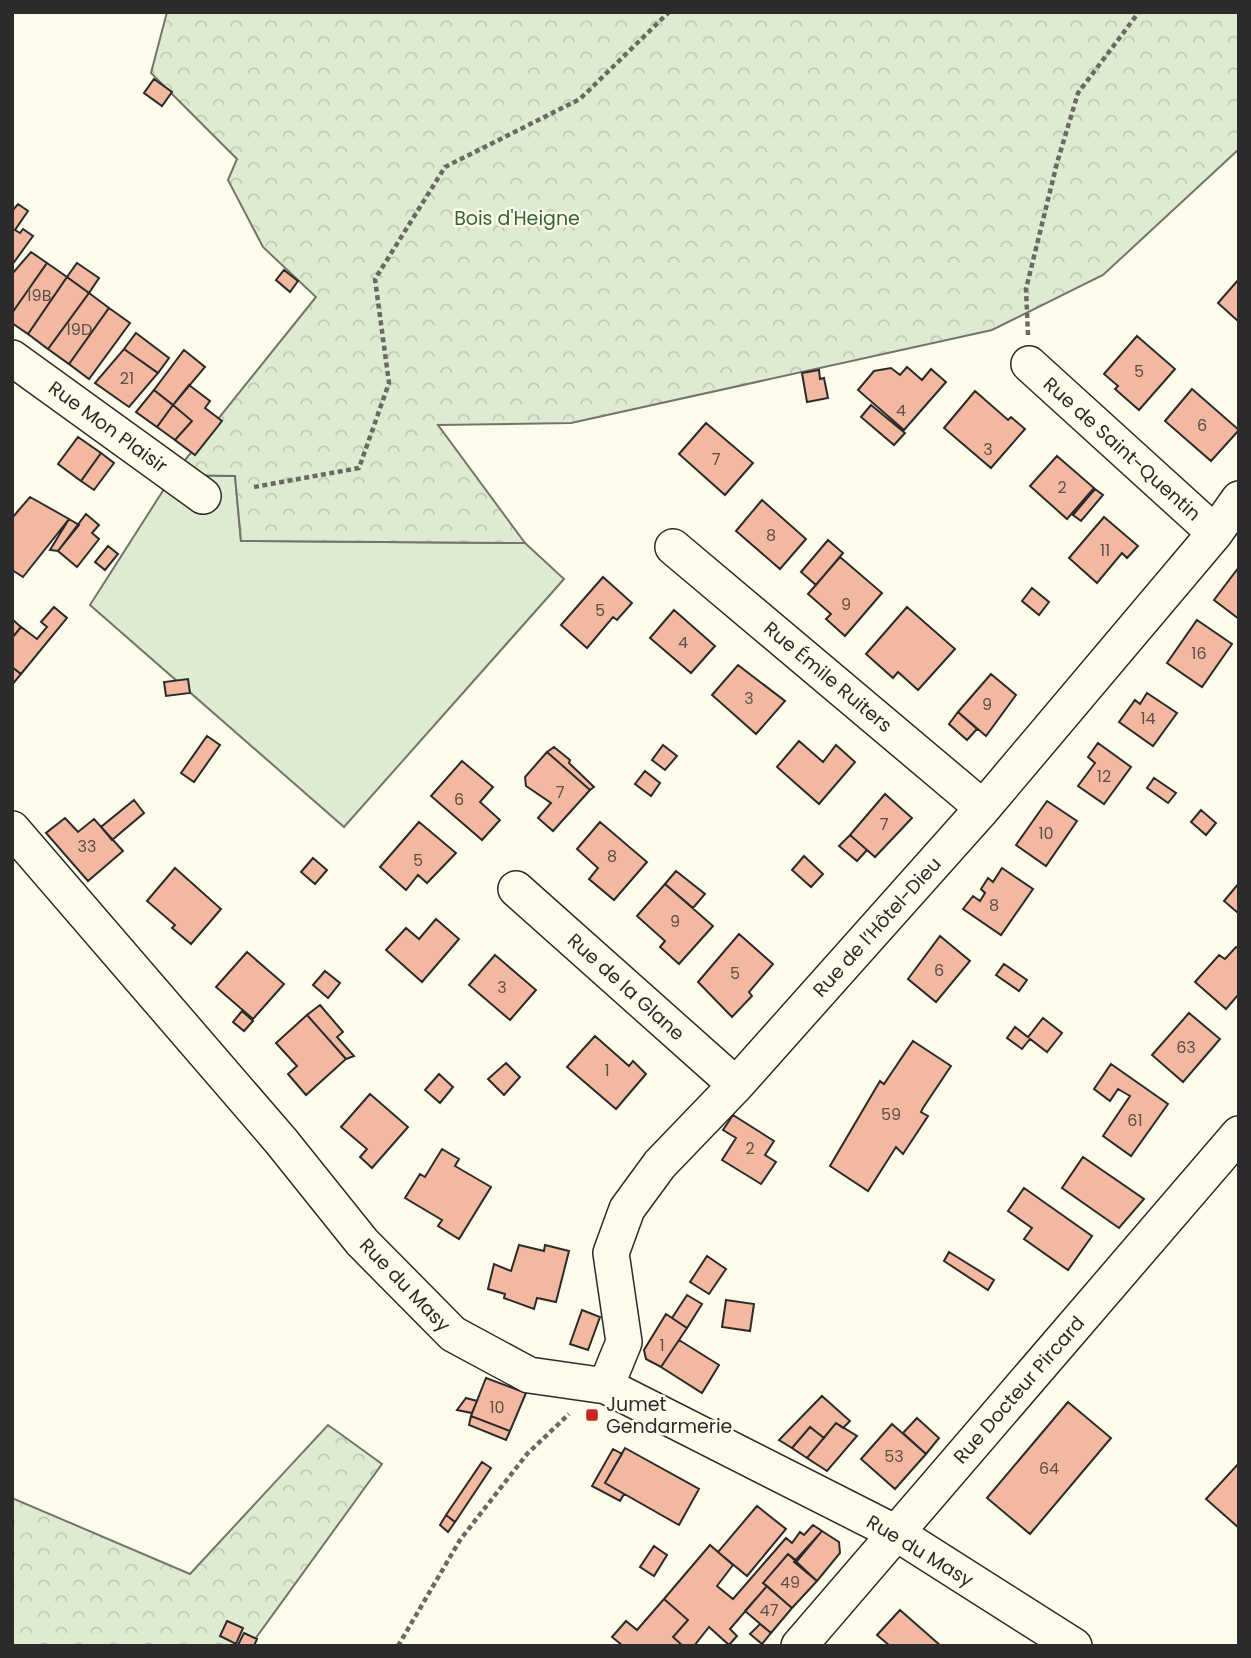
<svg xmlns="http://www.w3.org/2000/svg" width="1251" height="1658" viewBox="0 0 1251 1658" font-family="Poppins,sans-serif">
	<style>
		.grass { fill: #deebd1; stroke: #74746e; stroke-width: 2 }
		.forest { fill: url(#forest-crowns); stroke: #74746e; stroke-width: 2 }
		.building { fill: #f2b8a0; stroke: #2b2b2b; stroke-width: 2 }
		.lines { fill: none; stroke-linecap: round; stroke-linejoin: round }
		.minor-casing { stroke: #2b2b2b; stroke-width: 38 }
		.path { stroke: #6a6964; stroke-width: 4.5; stroke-dasharray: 5 3.5; stroke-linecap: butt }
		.minor { stroke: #fdfbea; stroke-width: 35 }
		.poi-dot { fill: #c62828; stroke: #fdfbea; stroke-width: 2.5 }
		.labels { text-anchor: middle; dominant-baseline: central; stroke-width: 5; stroke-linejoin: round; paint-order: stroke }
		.number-label { font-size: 16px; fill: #5d4e48 }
		.park-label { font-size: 19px; fill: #34623c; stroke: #fdfbea }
		.street-label { font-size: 19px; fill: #2b2b2b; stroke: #fdfbea }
		.poi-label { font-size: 19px; fill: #2b2b2b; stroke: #fdfbea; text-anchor: start }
	</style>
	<defs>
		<pattern id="forest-crowns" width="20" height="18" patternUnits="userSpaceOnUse" patternTransform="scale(1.75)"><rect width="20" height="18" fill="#deebd1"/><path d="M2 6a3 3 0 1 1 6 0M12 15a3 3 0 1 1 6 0" fill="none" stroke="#bfcab4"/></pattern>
	</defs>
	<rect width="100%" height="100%" fill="#fdfbea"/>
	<path class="grass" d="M173 475 235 476 241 541 525 543 564 579 344 827 90 605Z"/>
	<path class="forest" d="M167 12H1239V149L1103 275 992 330 571 423 438 425 525 543 241 541 235 476 173 475 316 297 263 247 228 180 237 159 151 73Z
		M328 1425 382 1464 250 1646H12V1498L190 1574Z"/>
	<path class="building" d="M154 79 172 92 162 106 144 93Z
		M18 204 28 211 15 230 20 233 23 229 33 236 12 265V211Z
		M31 252 47 263 12 313V274Z
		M47 263 67 277 28 334 12 323V313Z
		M77 263 99 278 89 293 67 277Z
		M284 270 298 281 290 292 276 280Z
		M67 277 89 293 48 349 28 334Z
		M1239 279V322L1218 303Z
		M89 293 109 308 69 364 48 349Z
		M109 308 130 323 89 379 69 364Z
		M136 333 169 358 158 373 124 349Z
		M1137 336 1175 369 1139 410 1115 389 1118 386 1104 374Z
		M124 349 158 373 129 407 95 383Z
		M184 350 205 367 173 405 154 390Z
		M907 367 922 380 931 369 946 382 904 430 858 390 874 371 891 368 900 375Z
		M819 370 820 379 824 378 828 398 807 402 802 373Z
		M189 385 210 401 205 408 222 421 195 455 175 440 192 421 173 405Z
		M1192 389 1239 430 1211 461 1165 421Z
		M154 390 173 405 157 427 136 412Z
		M975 391 1008 420 1011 417 1025 429 991 468 944 428Z
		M173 405 192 421 175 440 157 427Z
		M871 405 905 433 894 445 861 417Z
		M706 423 753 463 725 495 679 454Z
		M78 437 101 453 81 481 58 464Z
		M101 453 114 463 94 490 81 481Z
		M1057 456 1094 488 1067 519 1030 486Z
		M1095 489 1103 495 1081 521 1073 515Z
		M30 497 69 519 23 577 12 570V518Z
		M762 500 806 539 780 569 736 531Z
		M86 514 99 525 92 533 99 539 77 567 58 551Z
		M1104 517 1138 546 1127 558 1122 553 1097 583 1069 558Z
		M69 519 79 525 58 551 50 550Z
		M828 540 843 553 816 585 801 572Z
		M108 546 118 554 105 570 95 562Z
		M840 557 882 593 845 636 826 619 831 614 808 594Z
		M1239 567V619L1214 600Z
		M603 577 632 603 617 620 613 617 587 648 561 625Z
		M1032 588 1049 602 1039 615 1022 601Z
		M54 607 67 618 21 674 12 667V638L21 627 37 639 47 627 41 622Z
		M907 607 955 649 918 690 898 672 893 678 866 654Z
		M674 610 715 646 691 673 650 638Z
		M12 619 21 627 12 638Z
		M1197 620 1232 644 1202 687 1167 663Z
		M738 665 785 701 756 734 712 695Z
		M12 667 21 674 12 685Z
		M991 674 1016 695 986 736 958 712Z
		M188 679 190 693 166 696 164 682Z
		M1147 693 1177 713 1153 746 1119 722 1135 700 1140 704Z
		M958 712 977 729 967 740 949 724Z
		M207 736 220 745 194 782 181 773Z
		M799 741 823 762 836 745 855 762 819 804 777 767Z
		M1098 743 1131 767 1104 804 1078 786 1095 763 1088 757Z
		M663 745 677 756 665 770 652 760Z
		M554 747 570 760 569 763 594 787 590 790 547 752Z
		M547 752 590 790 553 831 538 818 551 803 526 786 525 777Z
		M462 761 493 787 480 802 500 820 482 840 431 796Z
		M645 771 660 783 651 796 635 784Z
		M1154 778 1176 793 1168 803 1147 788Z
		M885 794 912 818 875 857 850 835Z
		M134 800 144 813 112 840 101 827Z
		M1047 801 1077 821 1046 866 1016 845Z
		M1201 810 1216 823 1206 835 1191 822Z
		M65 818 78 832 94 819 123 851 88 881 46 833Z
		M419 822 456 853 427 883 418 875 406 890 380 867Z
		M600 822 647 862 614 900 589 879 598 868 577 849Z
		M850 835 867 850 857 861 839 846Z
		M804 856 823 874 811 887 792 870Z
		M313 858 327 870 315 884 301 872Z
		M175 868 221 909 191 944 172 928 175 925 147 901Z
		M1002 868 1033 889 1001 935 963 909 973 896 980 901 985 893 981 889 988 878 993 882Z
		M676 871 705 894 693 908 665 884Z
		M1239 883V912L1238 913 1224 901Z
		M665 884 713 926 679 964 660 947 665 941 637 916Z
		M436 919 459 939 422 982 386 950 406 928 419 939Z
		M739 934 773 964 749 992 752 996 732 1017 698 982Z
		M940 936 970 961 936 1002 908 979Z
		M1236 947 1239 949V994L1226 1009 1195 982 1219 955 1225 959Z
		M247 952 284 984 253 1019 216 987Z
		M495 955 536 990 510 1020 469 985Z
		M1004 964 1027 980 1019 991 996 975Z
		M325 971 340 983 328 998 313 985Z
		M320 1005 343 1032 337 1037 354 1056 346 1059 307 1015Z
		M242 1011 253 1021 244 1031 233 1022Z
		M1189 1013 1220 1039 1183 1082 1152 1055Z
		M307 1015 346 1059 306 1095 288 1074 297 1066 276 1043Z
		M1043 1018 1062 1033 1047 1052 1030 1039 1022 1049 1007 1038 1015 1027 1028 1037Z
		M595 1036 629 1066 633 1061 646 1074 616 1109 567 1067Z
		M913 1041 951 1066 923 1108 921 1112 928 1116 903 1154 896 1147 868 1191 830 1166 880 1081 884 1084Z
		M506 1063 520 1077 504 1095 488 1079Z
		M1111 1064 1168 1104 1131 1156 1103 1136 1130 1096 1118 1089 1110 1101 1094 1089Z
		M439 1074 453 1087 440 1103 425 1090Z
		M370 1094 408 1127 372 1168 360 1157 367 1149 341 1127Z
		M733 1115 774 1141 765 1155 776 1162 761 1184 722 1160 736 1138 723 1130Z
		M442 1149 459 1159 455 1166 491 1187 459 1239 438 1226 442 1220 405 1198 420 1174 425 1177Z
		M1083 1157 1144 1199 1119 1228 1062 1188Z
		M1024 1188 1092 1236 1068 1270 1024 1239 1032 1228 1008 1211Z
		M519 1245 544 1251 545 1245 569 1251 556 1302 537 1298 534 1309 504 1298 505 1294 488 1289 494 1264 511 1271Z
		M949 1252 994 1280 988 1290 944 1261Z
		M707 1256 726 1269 709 1294 690 1282Z
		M687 1295 702 1304 687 1328 672 1318Z
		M726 1300 754 1304 750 1331 722 1327Z
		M582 1310 600 1317 588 1350 570 1344Z
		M666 1314 687 1328 661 1367 646 1359 644 1350Z
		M679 1340 719 1365 702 1393 661 1367Z
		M486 1378 526 1393 510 1431 471 1416Z
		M822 1396 850 1421 843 1428 836 1423 824 1438 810 1427 792 1448 779 1440Z
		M466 1398 477 1401 472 1413 457 1410Z
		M1068 1402 1111 1438 1030 1534 987 1498Z
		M471 1416 510 1431 506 1440 469 1425Z
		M917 1418 939 1438 926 1454 903 1433Z
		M836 1423 857 1436 827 1471 807 1458Z
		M892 1424 926 1454 895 1489 861 1459Z
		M810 1427 824 1438 807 1458 792 1448Z
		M625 1448 699 1489 679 1525 605 1483Z
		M613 1449 622 1454 605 1483 624 1494 620 1501 592 1486Z
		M482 1462 491 1468 455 1522 446 1515Z
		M1239 1463V1528L1206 1499Z
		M757 1506 786 1529 747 1576 718 1552Z
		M446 1515 455 1522 448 1532 440 1525Z
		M813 1525 822 1531 797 1561 788 1554 763 1583 767 1586 730 1629 737 1636 729 1645 709 1627 694 1646H683L673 1637 688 1620 664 1599 710 1545 733 1565 717 1586 733 1599 786 1538 792 1543 800 1532 804 1535Z
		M822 1531 839 1542 840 1553 817 1581 794 1562Z
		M654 1546 667 1555 654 1576 640 1567Z
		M788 1554 817 1581 792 1608 763 1583Z
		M767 1586 792 1608 771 1633 745 1611Z
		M664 1599 688 1620 673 1637 683 1646H623L612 1637 626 1621 637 1630Z
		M900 1610 941 1646H890L877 1635Z
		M227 1621 243 1628 236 1644 220 1636Z
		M760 1624 771 1633 762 1644 750 1634Z
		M244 1633 257 1639 254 1646 238 1645Z"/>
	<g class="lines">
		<defs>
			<path id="minor" d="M12 358 203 496
				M1029 364 1215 533
				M673 547 983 808
				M12 829 281 1141 362 1242 453 1334 529 1375 606 1386 896 1533 1074 1646
				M516 889 736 1085
				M606 1386 624 1342 611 1253 627 1209 660 1164 736 1085 983 808 1215 533 1239 499
				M799 1646 1239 1134"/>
		</defs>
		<use href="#minor" class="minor-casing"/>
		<path class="path" d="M1028 335 1026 289 1057 163 1078 93 1139 12
			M254 487 359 468 389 383 375 279 445 167 580 99 669 12
			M398 1646 460 1540 527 1454 569 1414"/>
		<use href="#minor" class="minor"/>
	</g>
	<rect class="poi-dot" x="585" y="1408" width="14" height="14" rx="3.5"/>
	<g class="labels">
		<g class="number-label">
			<text x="39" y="295">19B</text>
			<text x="79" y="329">19D</text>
			<text x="1139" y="371">5</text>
			<text x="127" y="378">21</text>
			<text x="901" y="410">4</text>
			<text x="1202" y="425">6</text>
			<text x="988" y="449">3</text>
			<text x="716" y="459">7</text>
			<text x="1062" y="487">2</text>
			<text x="771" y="535">8</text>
			<text x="1105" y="550">11</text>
			<text x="846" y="604">9</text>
			<text x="600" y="610">5</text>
			<text x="683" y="642">4</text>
			<text x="1199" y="653">16</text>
			<text x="749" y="698">3</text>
			<text x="987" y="704">9</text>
			<text x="1148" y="718">14</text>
			<text x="1104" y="776">12</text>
			<text x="560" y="792">7</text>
			<text x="459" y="799">6</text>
			<text x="884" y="824">7</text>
			<text x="1046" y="833">10</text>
			<text x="87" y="846">33</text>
			<text x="612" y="856">8</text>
			<text x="418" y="860">5</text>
			<text x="994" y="905">8</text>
			<text x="675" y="921">9</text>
			<text x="939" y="970">6</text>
			<text x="735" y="973">5</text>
			<text x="502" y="987">3</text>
			<text x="1186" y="1047">63</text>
			<text x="607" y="1070">1</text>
			<text x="891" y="1114">59</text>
			<text x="1135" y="1120">61</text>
			<text x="750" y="1148">2</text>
			<text x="662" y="1345">1</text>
			<text x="497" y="1407">10</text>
			<text x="894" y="1456">53</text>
			<text x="1049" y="1468">64</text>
			<text x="790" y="1582">49</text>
			<text x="769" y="1610">47</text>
		</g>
		<g class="park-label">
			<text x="517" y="218">Bois d'Heigne</text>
		</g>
		<g class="street-label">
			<text transform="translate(108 427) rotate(36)">Rue Mon Plaisir</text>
			<text transform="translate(1122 449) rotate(42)">Rue de Saint-Quentin</text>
			<text transform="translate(828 677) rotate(40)">Rue Émile Ruiters</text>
			<text transform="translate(877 927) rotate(-48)">Rue de l’Hôtel-Dieu</text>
			<text transform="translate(626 987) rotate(42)">Rue de la Glane</text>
			<text transform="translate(405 1285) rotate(46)">Rue du Masy</text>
			<text transform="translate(1019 1390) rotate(-49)">Rue Docteur Pircard</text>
			<text transform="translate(920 1551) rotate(31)">Rue du Masy</text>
		</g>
		<g class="poi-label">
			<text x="606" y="1404">Jumet<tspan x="606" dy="22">Gendarmerie</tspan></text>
		</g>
	</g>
	<rect width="1251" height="1658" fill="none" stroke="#2b2b2b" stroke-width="28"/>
</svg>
